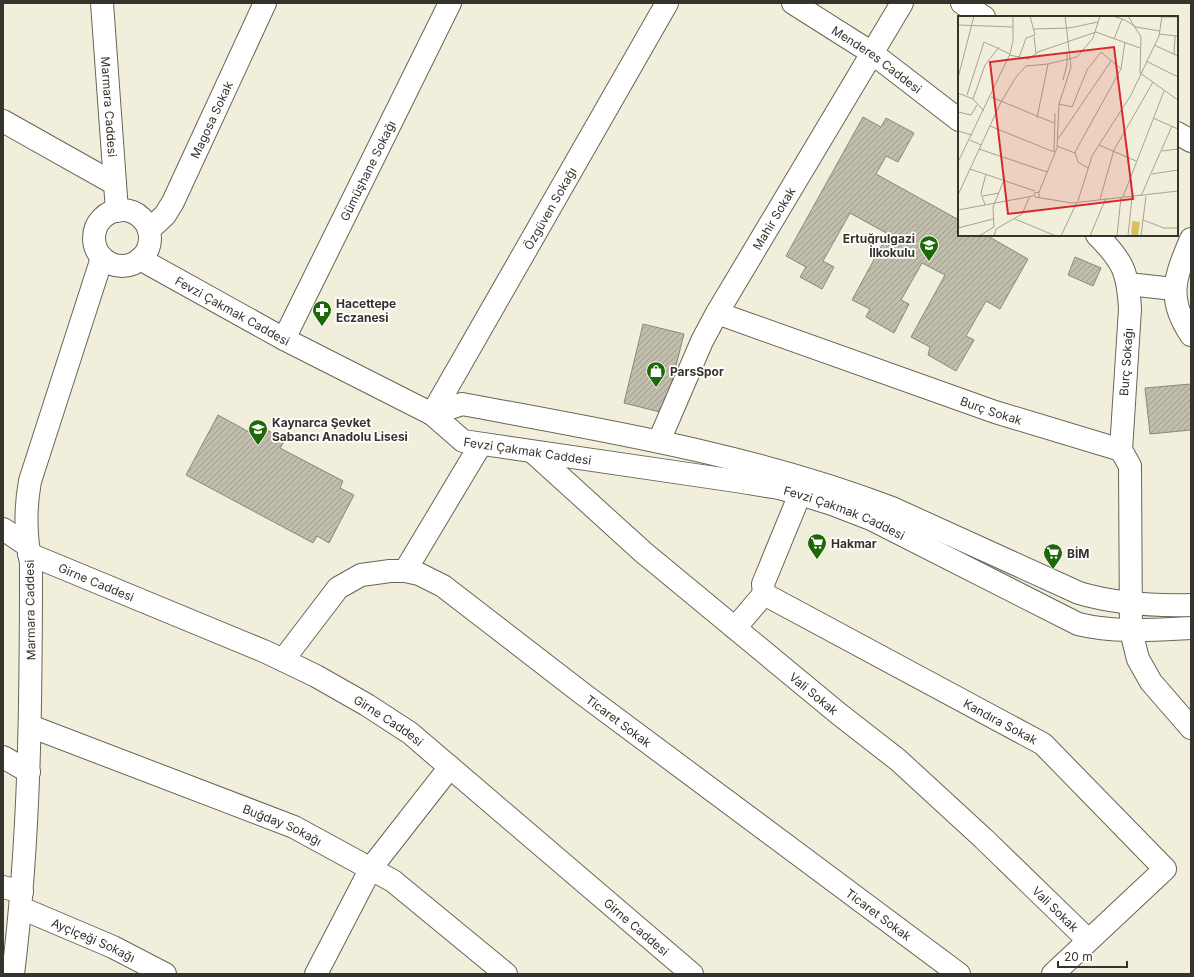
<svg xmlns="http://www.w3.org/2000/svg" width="1194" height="977" viewBox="0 0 1194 977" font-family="Inter,sans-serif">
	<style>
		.building { fill: url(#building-hatch); stroke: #8c8878 }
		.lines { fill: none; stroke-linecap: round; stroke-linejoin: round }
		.minor-casing { stroke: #696556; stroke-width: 24 }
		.minor { stroke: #fff; stroke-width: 22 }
		.labels { text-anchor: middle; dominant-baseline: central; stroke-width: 3.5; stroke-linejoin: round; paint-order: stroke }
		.street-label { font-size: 12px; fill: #35332c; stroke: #fff }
		.poi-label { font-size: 12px; font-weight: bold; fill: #35332c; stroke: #fff; text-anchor: start }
		.inset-road { fill: none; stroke: #a6a396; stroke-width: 1 }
		.view { fill: #d62828; fill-opacity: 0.15; stroke: #d62828; stroke-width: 2 }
		.inset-edge { fill: none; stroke: #35332c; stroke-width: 2 }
	</style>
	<defs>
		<pattern id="building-hatch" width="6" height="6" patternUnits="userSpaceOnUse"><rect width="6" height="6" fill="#c1bdac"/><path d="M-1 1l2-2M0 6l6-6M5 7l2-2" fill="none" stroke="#9e9a8c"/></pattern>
	</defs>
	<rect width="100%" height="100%" fill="#f2eedc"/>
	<path class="building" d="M863 117 881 127 886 118 914 133 898 162 886 156 876 174 959 220V235H986L1028 259 1000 309 986 301 966 336 974 340 956 371 928 355 930 347 911 337 945 275 922 263 901 300 909 304 894 333 866 317 870 309 852 300 888 234 850 213 823 261 834 267 822 289 800 277 806 267 786 256Z
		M1075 257 1101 268 1093 286 1068 275Z
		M643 324 684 334 664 413 624 403Z
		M1191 384V430L1150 434 1145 388Z
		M218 415 260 438 265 429 285 440 280 448 343 481 340 488 354 495 329 543 317 536 313 543 186 475Z"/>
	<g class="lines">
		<defs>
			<g id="minor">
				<path id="s1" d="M102 3 117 211"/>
				<path id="s2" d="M793 3 872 53 959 120"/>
				<path d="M962 3 984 17"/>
				<path d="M3 121 115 184"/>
				<path d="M1177 133 1191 141"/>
				<circle cx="122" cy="238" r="28"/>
				<path id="s3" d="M149 230 165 215 173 202 265 3"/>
				<path d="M1097 235C1123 261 1128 272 1130 309L1121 450"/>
				<path d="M1191 239C1175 277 1166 298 1191 335"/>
				<path id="s4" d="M140 259 284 339 432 414 463 441 736 481 779 488 800 494 832 504 871 519 1078 624C1115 633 1152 630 1191 628"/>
				<path d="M1128 284 1174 289"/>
				<path id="s5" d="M717 313 995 412 1121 450 1130 466 1131 631 1138 659 1151 682 1191 728"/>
				<path id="s6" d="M284 339 450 3"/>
				<path d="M432 414 462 404C607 431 754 455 892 508L1079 593C1116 604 1153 606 1191 605"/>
				<path id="s7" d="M432 414 667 3"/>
				<path id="s8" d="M659 441 702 341 717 313 902 3"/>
				<path id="s9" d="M534 453 643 552 839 714 898 760 984 839 1088 940"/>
				<path id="s10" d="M800 494 763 584 764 594 1043 744 1165 869 1053 974"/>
				<path d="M3 529 27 545"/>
				<path id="s11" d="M29 554 266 652 316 676 367 705 410 733 692 974"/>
				<path d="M405 571 481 444"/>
				<path d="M735 628 764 594"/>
				<path id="s12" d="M283 660 338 588 361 575 390 571H405L419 574 443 586 583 694 959 974"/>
				<path id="s13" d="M30 726 294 827 393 881 506 974"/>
				<path d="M3 757 29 772"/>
				<path d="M3 887 22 892"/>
				<path id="s14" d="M21 908 113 947 165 974"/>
				<path d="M13 974C30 838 31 700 31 563 25 535 25 509 30 481L102 258"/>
				<path d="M316 974 371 868 450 767"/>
			</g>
		</defs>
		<use href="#minor" class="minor-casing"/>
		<use href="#minor" class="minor"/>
	</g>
	<defs>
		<symbol id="school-pin" viewBox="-11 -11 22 30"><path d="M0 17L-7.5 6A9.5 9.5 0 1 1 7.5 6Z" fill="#1c6906" stroke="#fff"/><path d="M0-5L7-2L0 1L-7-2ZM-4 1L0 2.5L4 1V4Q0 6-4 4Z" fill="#fff"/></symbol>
		<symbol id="pharmacy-pin" viewBox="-11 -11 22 30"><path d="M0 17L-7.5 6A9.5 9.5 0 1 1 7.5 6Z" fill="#1c6906" stroke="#fff"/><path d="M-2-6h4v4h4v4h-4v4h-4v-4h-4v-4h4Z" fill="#fff"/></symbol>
		<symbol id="shop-pin" viewBox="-11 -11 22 30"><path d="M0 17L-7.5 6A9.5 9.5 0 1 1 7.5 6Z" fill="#1c6906" stroke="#fff"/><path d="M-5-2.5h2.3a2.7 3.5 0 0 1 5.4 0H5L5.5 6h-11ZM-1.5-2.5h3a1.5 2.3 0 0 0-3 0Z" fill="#fff"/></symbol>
		<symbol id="supermarket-pin" viewBox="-11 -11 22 30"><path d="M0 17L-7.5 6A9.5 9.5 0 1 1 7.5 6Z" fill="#1c6906" stroke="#fff"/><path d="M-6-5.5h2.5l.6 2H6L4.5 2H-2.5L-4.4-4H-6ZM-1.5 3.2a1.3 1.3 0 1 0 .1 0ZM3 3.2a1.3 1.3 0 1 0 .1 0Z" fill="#fff"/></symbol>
	</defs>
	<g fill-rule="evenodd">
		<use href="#school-pin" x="918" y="234" width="22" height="30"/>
		<use href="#pharmacy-pin" x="311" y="299" width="22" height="30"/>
		<use href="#shop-pin" x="645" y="360" width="22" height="30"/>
		<use href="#school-pin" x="247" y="418" width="22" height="30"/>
		<use href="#supermarket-pin" x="806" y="532" width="22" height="30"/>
		<use href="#supermarket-pin" x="1042" y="542" width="22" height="30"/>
	</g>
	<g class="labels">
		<g class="street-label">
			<text stroke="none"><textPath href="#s2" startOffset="101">Menderes Caddesi</textPath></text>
			<text stroke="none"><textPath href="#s1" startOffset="104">Marmara Caddesi</textPath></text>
			<text stroke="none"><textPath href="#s3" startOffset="128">Magosa Sokak</textPath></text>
			<text stroke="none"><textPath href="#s6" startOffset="188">Gümüşhane Sokağı</textPath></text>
			<text stroke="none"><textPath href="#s7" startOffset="237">Özgüven Sokağı</textPath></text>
			<text stroke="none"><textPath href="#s8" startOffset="251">Mahir Sokak</textPath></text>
			<text stroke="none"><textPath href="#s4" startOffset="106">Fevzi Çakmak Caddesi</textPath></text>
			<text transform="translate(1126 362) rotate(-86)">Burç Sokağı</text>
			<text stroke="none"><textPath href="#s5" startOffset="291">Burç Sokak</textPath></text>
			<text stroke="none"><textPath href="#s4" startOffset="437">Fevzi Çakmak Caddesi</textPath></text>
			<text stroke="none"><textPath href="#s4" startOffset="761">Fevzi Çakmak Caddesi</textPath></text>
			<text stroke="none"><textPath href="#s11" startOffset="73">Girne Caddesi</textPath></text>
			<text transform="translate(30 610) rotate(-91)">Marmara Caddesi</text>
			<text stroke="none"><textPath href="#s9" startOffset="369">Vali Sokak</textPath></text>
			<text stroke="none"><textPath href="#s11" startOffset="397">Girne Caddesi</textPath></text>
			<text stroke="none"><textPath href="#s12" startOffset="424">Ticaret Sokak</textPath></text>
			<text stroke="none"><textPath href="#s10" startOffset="376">Kandıra Sokak</textPath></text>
			<text stroke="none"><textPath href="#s13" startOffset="271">Buğday Sokağı</textPath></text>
			<text stroke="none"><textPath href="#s9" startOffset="693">Vali Sokak</textPath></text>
			<text stroke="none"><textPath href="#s12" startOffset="748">Ticaret Sokak</textPath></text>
			<text stroke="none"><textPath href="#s11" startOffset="720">Girne Caddesi</textPath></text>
			<text stroke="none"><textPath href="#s14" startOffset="79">Ayçiçeği Sokağı</textPath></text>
		</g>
		<g class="poi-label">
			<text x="915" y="238" text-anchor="end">Ertuğrulgazi<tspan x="915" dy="14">İlkokulu</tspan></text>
			<text x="336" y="303">Hacettepe<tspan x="336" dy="14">Eczanesi</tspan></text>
			<text x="670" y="371">ParsSpor</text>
			<text x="272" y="422">Kaynarca Şevket<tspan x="272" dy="14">Sabancı Anadolu Lisesi</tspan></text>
			<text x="831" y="543">Hakmar</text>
			<text x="1067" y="553">BİM</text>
		</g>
	</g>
	<g transform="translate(958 16)">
		<rect width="220" height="220" fill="#f2eedc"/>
		<path d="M174 205 182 206 180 220H173Z" fill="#d6c163"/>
		<path class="inset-road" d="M155 0 167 4 178 11 202 15M170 0 183 21 182 57 220 84M204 1H220M0 9 55 11M76 13 111 12 140 6M201 18 219 20M76 21 78 37M156 23 164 3M196 29 220 40M51 39 71 43 80 36 138 16 182 32M216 39 217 20M61 42 68 22 77 19 72 0M188 45 220 61M0 62 16 0M105 64 109 48V36M0 77 15 83 26 95M9 79 26 26 52 38M33 81 96 107M15 83 27 49 41 31M101 88 114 91 129 54 143 36 163 53M0 96 13 99 19 89M79 102 90 48 119 41 135 22 142 0M195 102 220 113M32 110 96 136M0 115 14 119M100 123 153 45M12 124 23 129M141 129 178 145M99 130 117 137M21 133 89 156M204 135 220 133M96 136 97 97M0 146 52 38 55 25V0M130 152 120 146 117 136 163 53 167 26M12 153 77 175M194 158 220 154M81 176 76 177 77 181 114 187 220 175M0 179 43 86 58 61 68 50 90 48M25 180 41 177M183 180 214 110M81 181V176L99 132 101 88 113 51 107 0M165 181 206 75M142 183 156 134 195 66M120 185 134 140 173 79 201 20 204 0M27 189 23 177 28 158M0 194 75 180M57 203 98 220M185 204 206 212H220M0 212 35 203M21 220 36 211 35 191 46 164M36 220 38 213 64 198 72 180M103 220 119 186M132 220 148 182M159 220 163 181M170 220 174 181M183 220 188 180"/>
		<path class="view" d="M156 31 175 183 50 198 32 46Z"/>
		<rect width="220" height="220" class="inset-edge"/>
	</g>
	<rect width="1194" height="977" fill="none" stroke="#35332c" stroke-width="8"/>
	<path d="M1058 961v6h69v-6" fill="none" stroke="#35332c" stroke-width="2"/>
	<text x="1064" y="961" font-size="12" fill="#35332c" stroke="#ffffff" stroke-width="3" paint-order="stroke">20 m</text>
</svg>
